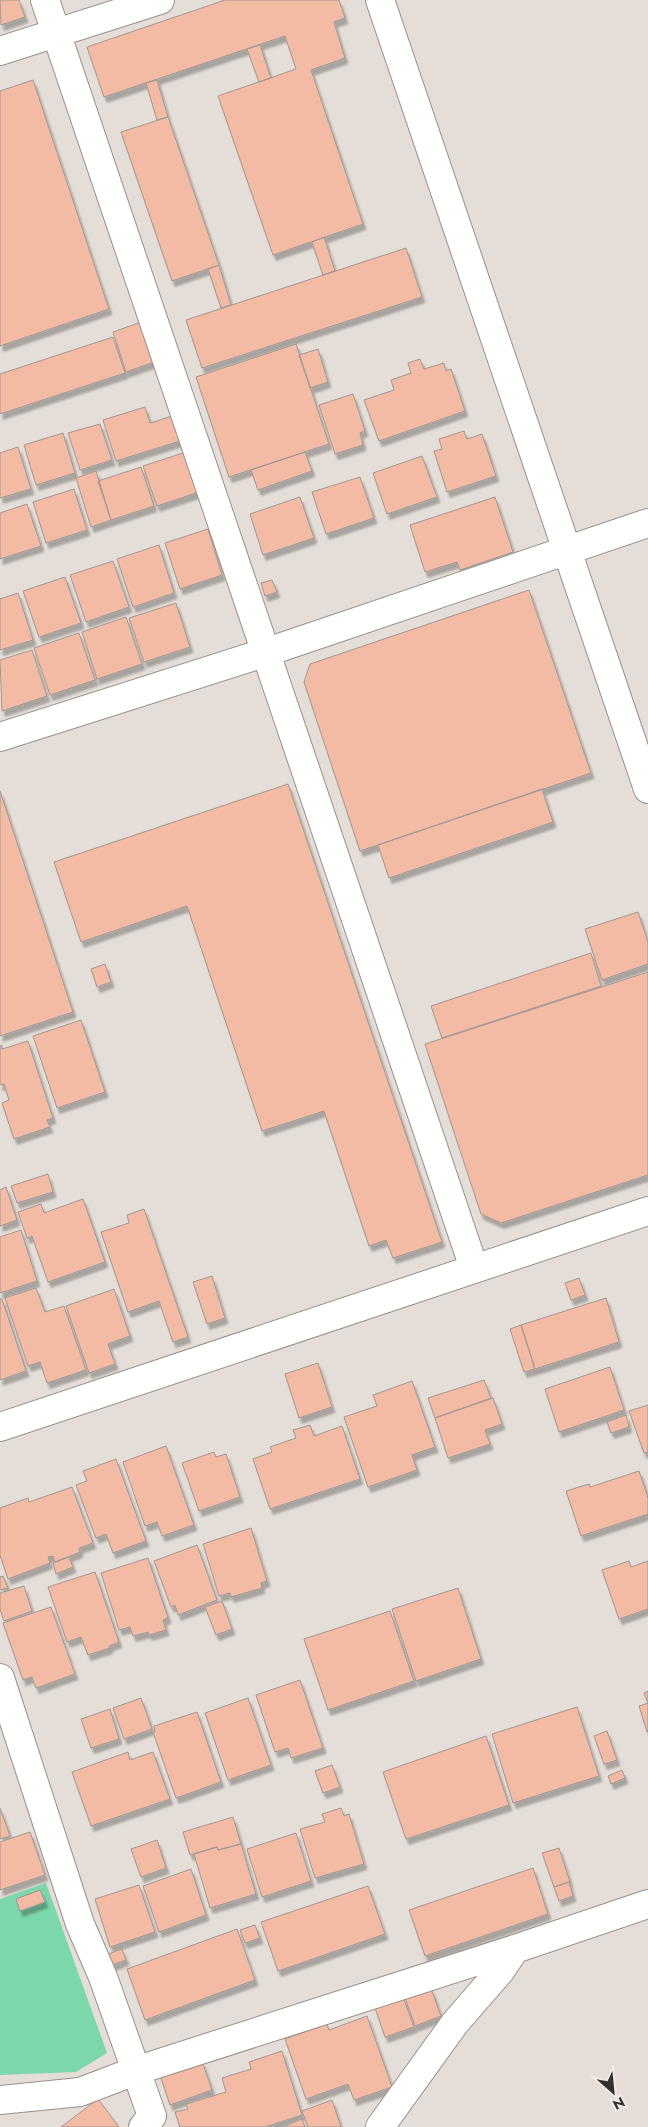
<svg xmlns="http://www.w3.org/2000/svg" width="648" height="2127" viewBox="0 0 648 2127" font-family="Jost,sans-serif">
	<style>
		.green { fill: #7dd7ad }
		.building { fill: #f4bba4; stroke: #a09794; filter: url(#shadow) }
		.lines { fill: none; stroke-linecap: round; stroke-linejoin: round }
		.minor-casing { stroke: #98918c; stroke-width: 30 }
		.minor { stroke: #fff; stroke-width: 28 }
	</style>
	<defs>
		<filter id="shadow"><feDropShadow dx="3" dy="5.5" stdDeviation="1" flood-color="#0004"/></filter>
	</defs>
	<rect width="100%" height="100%" fill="#e5ded8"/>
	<path class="green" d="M46 1883 107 2053 76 2072 0 2075V1899Z"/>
	<path class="building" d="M0 0H19L25 17 1 25Z
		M225 0H339L345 18 334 22 345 58 311 70 363 224 273 255 218 96 296 69 285 36 104 97 87 47Z
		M260 45 271 78 259 82 247 49Z
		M33 80 109 309 0 346V91Z
		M157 80 168 117 157 120 146 83Z
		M168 117 219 265 172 281 121 132Z
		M324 237 335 271 323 275 312 242Z
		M406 248 422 297 202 368 186 320Z
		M219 265 231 305 221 308 208 269Z
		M144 321 157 361 126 372 113 332Z
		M113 337 125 373 0 414V374Z
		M296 344 329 444 229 477 196 377Z
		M318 349 328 382 310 388 299 355Z
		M420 359 424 369 444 363 446 371 451 369 465 411 379 441 364 400 394 390 391 380 411 373 408 363Z
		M353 394 365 431 360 433 363 445 335 454 319 405Z
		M145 407 150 423 175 415 183 440 116 461 103 420Z
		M100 424 112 460 80 470 68 433Z
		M464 431 467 439 482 434 496 476 447 492 434 451 442 449 439 439Z
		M63 433 75 473 36 485 24 445Z
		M18 447 31 489 0 498V453Z
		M186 452 199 492 157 506 143 466Z
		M305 452 312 471 258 490 251 470Z
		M422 456 437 497 387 514 373 473Z
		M141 467 154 506 111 520 98 481Z
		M96 471 111 520 91 527 76 478Z
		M360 477 374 518 326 534 312 492Z
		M74 489 87 530 46 543 33 502Z
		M300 497 314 538 263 555 250 514Z
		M495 497 513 552 460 570 457 562 425 572 410 525Z
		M27 504 41 546 0 559V513Z
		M208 529 222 575 180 589 165 543Z
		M159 545 174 593 133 607 117 559Z
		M113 561 129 607 86 622 70 575Z
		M65 577 81 623 39 637 23 591Z
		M272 580 277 592 265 596 261 583Z
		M529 590 591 773 360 851 304 682 310 664Z
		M18 593 33 640 0 650V599Z
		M176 603 190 647 144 662 129 618Z
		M126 617 142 664 97 679 82 632Z
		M79 633 95 680 50 695 34 648Z
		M32 650 47 696 2 711 0 660Z
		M288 784 442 1242 393 1258 386 1240 369 1246 324 1111 262 1131 187 906 81 942 54 862Z
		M542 789 553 822 389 878 378 845Z
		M0 791 73 1012 0 1036Z
		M638 912 648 942V964L602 980 585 929Z
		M591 953 601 986 442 1038 431 1006Z
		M105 964 111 982 97 987 91 969Z
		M648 972V1175L501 1223 481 1214 425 1044Z
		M81 1020 105 1092 57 1108 33 1036Z
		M28 1041 53 1118 47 1120 50 1127 14 1139 2 1103 9 1100 4 1084 0 1085V1046L2 1045V1049Z
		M48 1174 53 1192 17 1203 11 1186Z
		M6 1187 17 1220 0 1226V1190Z
		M83 1199 105 1262 48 1282 32 1236 27 1238 18 1212 41 1204 44 1213Z
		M144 1209 188 1337 173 1342 159 1301 128 1312 101 1232 129 1223 127 1215Z
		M21 1230 37 1281 0 1293V1237Z
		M212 1276 225 1318 207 1324 193 1282Z
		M579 1278 585 1295 571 1300 565 1283Z
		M36 1288 45 1312 64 1306 86 1370 47 1383 40 1362 28 1366 5 1298Z
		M114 1289 130 1336 108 1344 115 1364 89 1373 66 1306Z
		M606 1298 619 1342 535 1369 521 1325Z
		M0 1299H2L26 1371 0 1380Z
		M521 1325 535 1369 524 1372 510 1329Z
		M318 1363 332 1407 299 1418 285 1374Z
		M610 1367 624 1410 559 1432 545 1389Z
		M484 1380 491 1398 435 1418 428 1398Z
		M412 1381 435 1447 412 1455 417 1470 368 1487 344 1417 377 1406 373 1395Z
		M493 1398 502 1424 485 1430 490 1444 448 1458 435 1418Z
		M648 1405V1452L644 1453 629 1411Z
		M626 1415 629 1427 611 1433 607 1422Z
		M310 1425 314 1436 342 1426 360 1479 270 1509 253 1459 272 1452 270 1447 296 1438 293 1430Z
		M166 1446 194 1525 162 1536 157 1522 145 1526 123 1462Z
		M214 1452 216 1457 226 1454 240 1497 199 1511 182 1463Z
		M116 1459 146 1541 113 1553 106 1534 96 1538 76 1485 87 1481 83 1471Z
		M639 1471 648 1498V1514L581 1536 566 1491 589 1484 590 1487Z
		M72 1487 93 1543 79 1548 80 1552 55 1562 53 1556 48 1557 50 1563 8 1579 0 1555V1508L28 1498 29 1502Z
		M251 1528 267 1581 261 1583 262 1588 231 1597 230 1593 219 1596 203 1544Z
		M197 1545 217 1600 178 1615 175 1605 171 1607 154 1561Z
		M69 1557 73 1567 56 1574 53 1563Z
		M148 1558 168 1618 163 1620 166 1630 149 1635 148 1632 133 1636 130 1627 119 1630 101 1573Z
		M629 1561 631 1567 648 1561V1609L619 1619 602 1570Z
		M95 1572 119 1642 109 1646 110 1648 88 1655 81 1637 67 1642 48 1587Z
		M3 1576 8 1588 0 1590V1577Z
		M24 1586 32 1611 4 1621 0 1609V1593Z
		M458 1588 481 1659 416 1681 392 1609Z
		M222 1601 232 1629 216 1635 205 1607Z
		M51 1607 75 1674 36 1688 32 1677 23 1680 3 1623Z
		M390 1611 414 1681 328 1710 304 1639Z
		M300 1680 323 1748 291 1758 288 1748 275 1752 256 1695Z
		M648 1691V1732H647L639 1706 648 1703 644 1693Z
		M141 1698 152 1729 124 1739 113 1708Z
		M248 1698 271 1765 228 1780 205 1713Z
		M577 1707 599 1776 513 1803 492 1734Z
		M110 1709 119 1739 91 1748 81 1719Z
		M197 1712 221 1782 176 1798 153 1732H155L154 1726Z
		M607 1731 617 1760 604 1764 594 1736Z
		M486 1736 509 1805 406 1839 383 1772Z
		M128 1752 130 1760 153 1752 170 1799 91 1826 72 1772Z
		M332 1765 340 1787 323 1793 315 1771Z
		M622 1770 625 1778 611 1784 608 1776Z
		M0 1808 10 1836 0 1839Z
		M341 1808 344 1816 349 1814 364 1864 315 1878 300 1829 325 1822 322 1814Z
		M233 1817 241 1844 218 1850 217 1847 190 1855 183 1832Z
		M30 1832 45 1875 0 1890V1842Z
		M296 1833 311 1881 262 1897 247 1849Z
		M157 1840 166 1868 141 1877 131 1849Z
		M241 1844 256 1894 210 1908 194 1854 217 1847 218 1850Z
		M559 1848 570 1882 554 1887 542 1853Z
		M533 1868 548 1914 425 1956 409 1910Z
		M191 1869 206 1915 159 1932 143 1886Z
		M569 1882 573 1896 559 1901 554 1887Z
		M139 1885 155 1932 110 1947 95 1899Z
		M368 1886 385 1934 278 1971 261 1922Z
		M40 1890 45 1902 20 1911 16 1899Z
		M255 1925 260 1938 245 1943 240 1930Z
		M237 1929 255 1980 145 2020 127 1969Z
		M122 1949 126 1960 112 1965 108 1954Z
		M431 1988 441 2016 415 2026 405 1998Z
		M403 1997 414 2027 385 2037 375 2008Z
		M367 2016 392 2087 354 2100 348 2084 306 2099 285 2039 327 2024 329 2030Z
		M282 2051 302 2115 265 2127H180L175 2112 188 2109 186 2104 226 2092 222 2078 251 2069 249 2062Z
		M202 2061 212 2090 170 2105 160 2075Z
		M98 2099 119 2127H61Z
		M332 2100 341 2127H308L302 2111Z
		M302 2119 305 2127H288L287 2125Z"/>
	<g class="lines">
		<defs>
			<path id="minor" d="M45 0 474 1268
				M380 0 648 789
				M0 51 160 0
				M0 737 264 653 648 523
				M0 1427 648 1211
				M0 1678 80 1924 103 1977 152 2116 143 2127
				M0 2100 80 2092 135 2071 515 1949 648 1904
				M380 2127 455 2023 501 1970 515 1949"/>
		</defs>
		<use href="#minor" class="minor-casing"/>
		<use href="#minor" class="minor"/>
	</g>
	<g transform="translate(613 2092) rotate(153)" stroke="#f2ebe5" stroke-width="4" paint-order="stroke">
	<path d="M0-4L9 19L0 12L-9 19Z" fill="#34322f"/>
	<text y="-8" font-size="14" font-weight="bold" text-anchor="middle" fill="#34322f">N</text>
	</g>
</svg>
